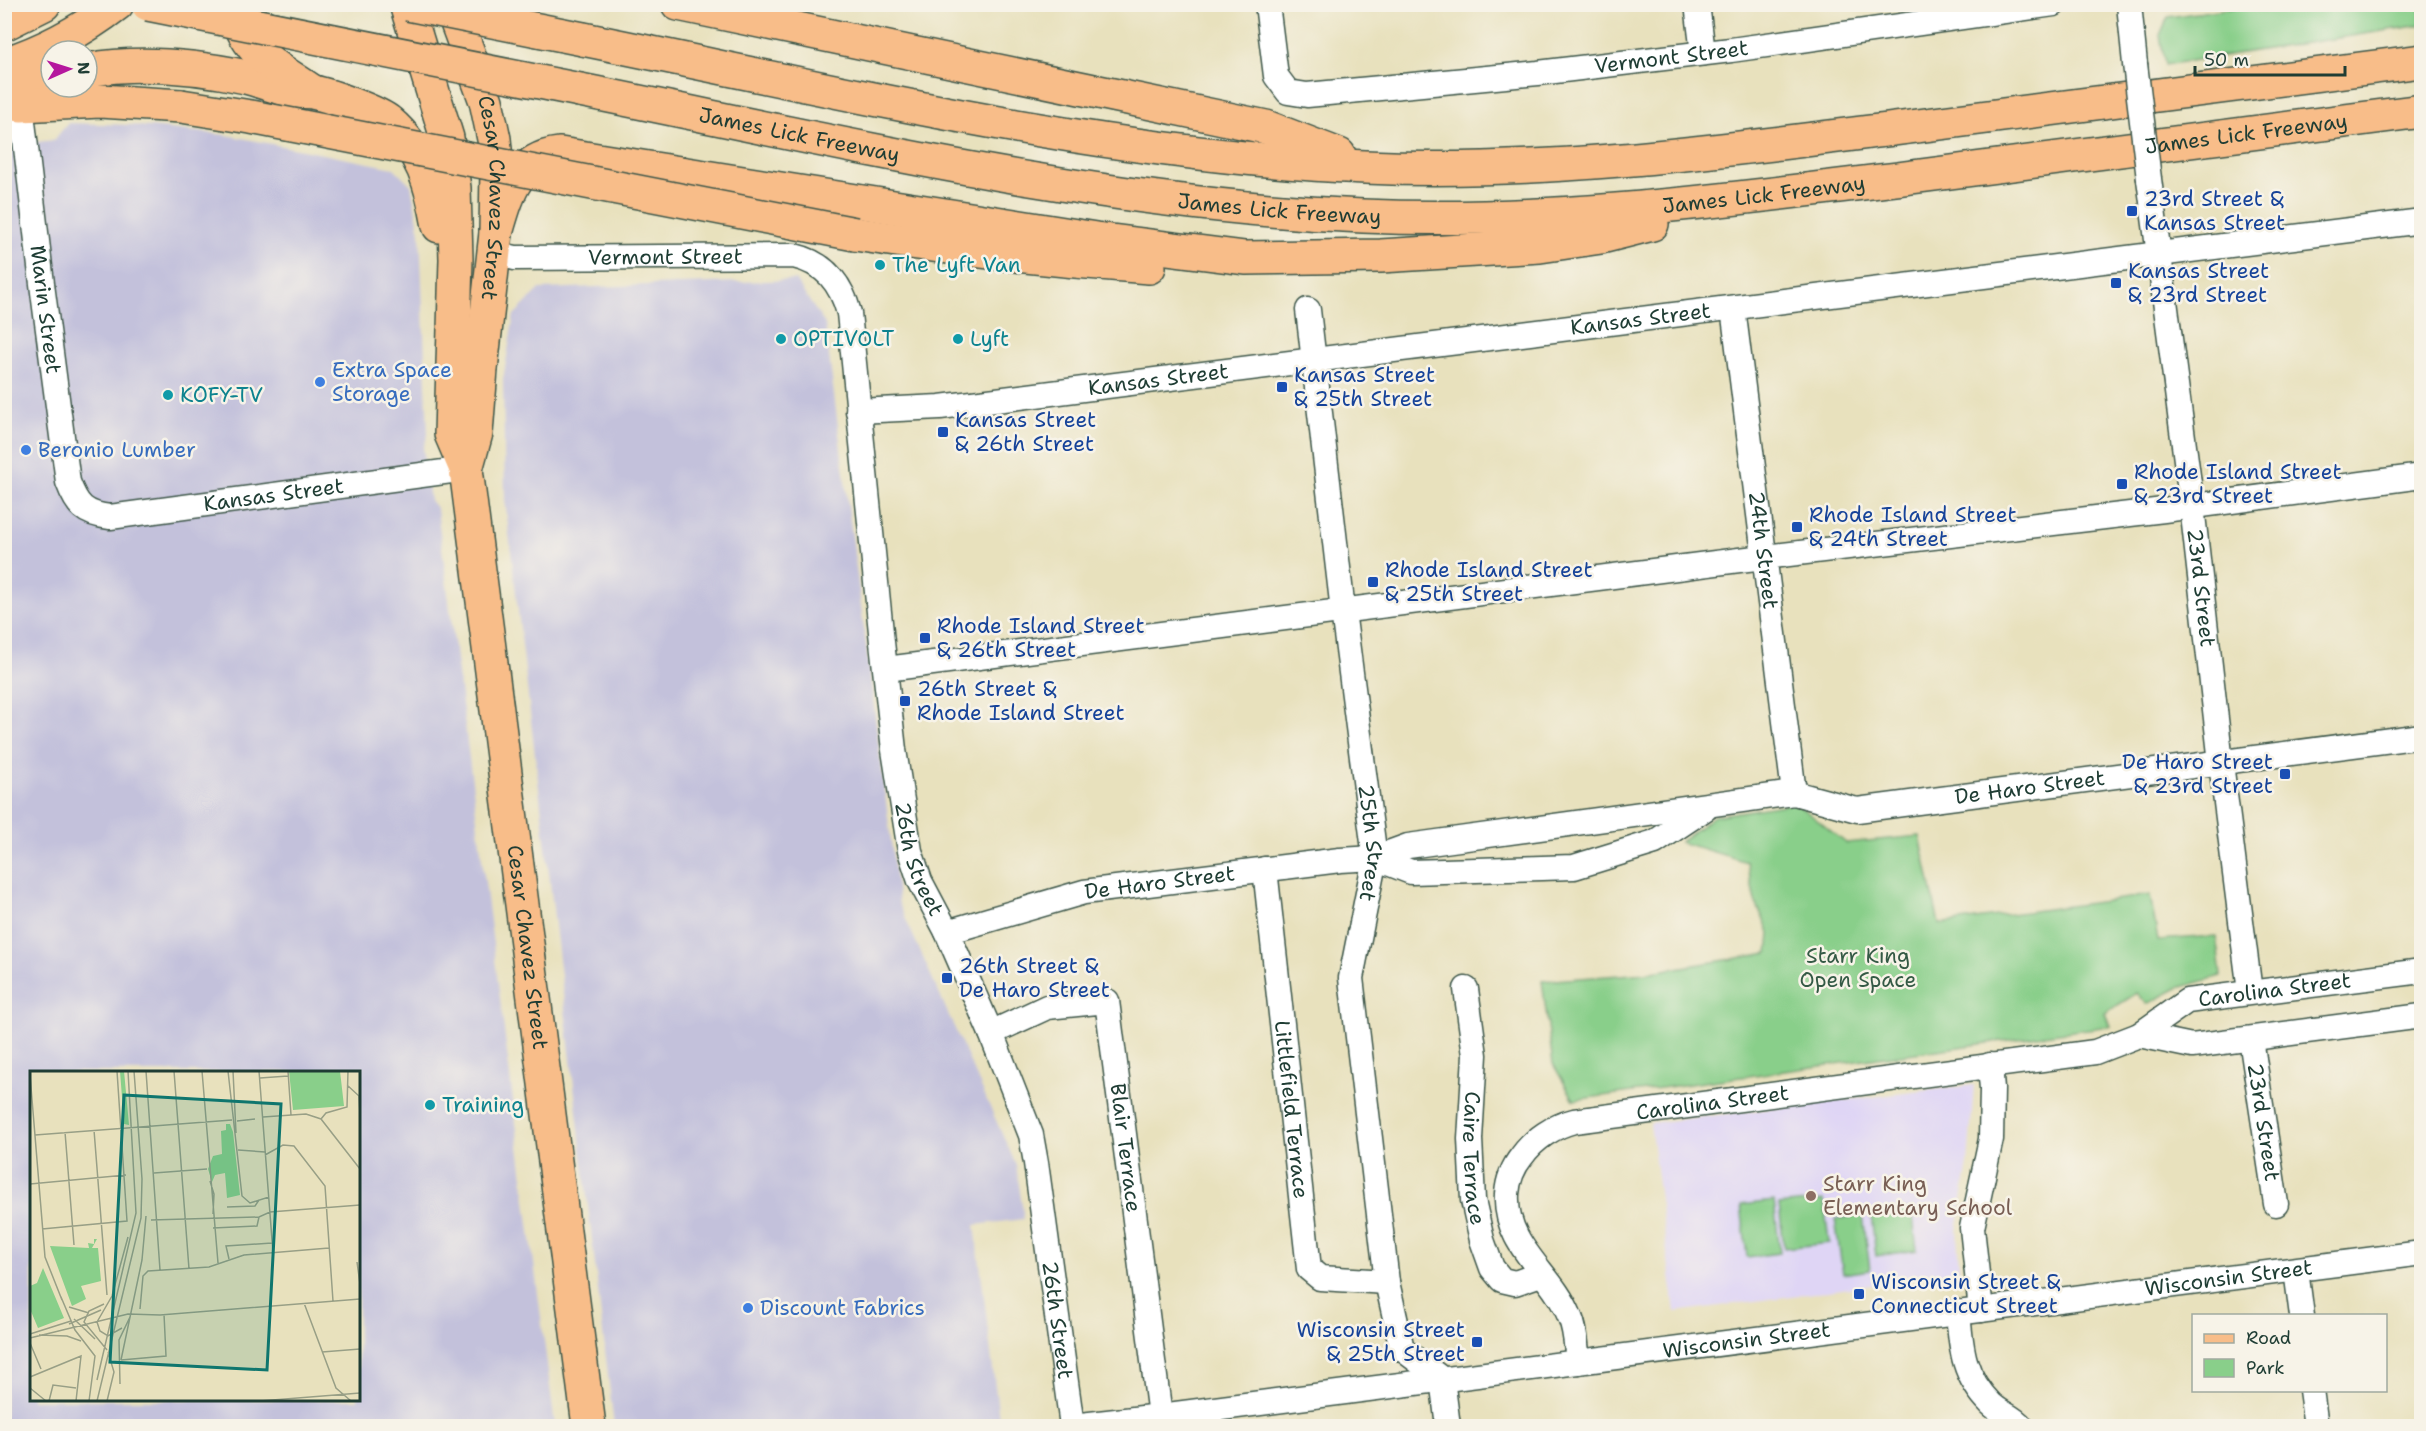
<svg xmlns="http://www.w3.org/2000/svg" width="2426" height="1431" viewBox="0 0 2426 1431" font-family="'Shantell Sans',sans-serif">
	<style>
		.built { fill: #dfd5f5 }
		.industrial { fill: #c3c1db; fill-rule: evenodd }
		.green { fill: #89cf8a; stroke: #54865f; stroke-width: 1.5 }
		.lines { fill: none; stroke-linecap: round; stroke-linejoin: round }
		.street-casing { stroke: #3d5649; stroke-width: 27 }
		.primary-casing { stroke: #3d5649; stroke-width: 36 }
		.highway-casing { stroke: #3d5649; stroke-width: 36 }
		.street { stroke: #fff; stroke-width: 24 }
		.primary { stroke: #f8bd89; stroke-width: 33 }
		.highway { stroke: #f8bd89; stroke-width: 33 }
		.street-bridge-casing { stroke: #3d5649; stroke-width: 27; stroke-linecap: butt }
		.highway-bridge-casing { stroke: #3d5649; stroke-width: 36; stroke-linecap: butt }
		.street-bridge { stroke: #fff; stroke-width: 24 }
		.highway-bridge { stroke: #f8bd89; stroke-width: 33 }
		.transit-dot { fill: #1a4fb4; stroke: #f7f3e8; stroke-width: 2 }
		.culture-dot { fill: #0f9aa8; stroke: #f7f3e8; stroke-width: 2 }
		.shop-dot { fill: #3f7fe0; stroke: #f7f3e8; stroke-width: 2 }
		.education-dot { fill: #8d6e63; stroke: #f7f3e8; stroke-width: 2 }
		.labels { text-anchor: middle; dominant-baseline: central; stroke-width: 5; stroke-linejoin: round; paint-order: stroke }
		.street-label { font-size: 21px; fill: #1f3d34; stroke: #f7f3e8 }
		.transit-label { font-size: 21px; fill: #164399; stroke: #f7f3e8; text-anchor: start }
		.culture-label { font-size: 21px; fill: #0d838f; stroke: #f7f3e8; text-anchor: start }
		.shop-label { font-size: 21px; fill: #366cbe; stroke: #f7f3e8; text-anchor: start }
		.park-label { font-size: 21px; fill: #345a45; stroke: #f7f3e8 }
		.education-label { font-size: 21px; fill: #785e54; stroke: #f7f3e8; text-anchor: start }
		.inset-road { fill: none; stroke: #989f86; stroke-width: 1.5 }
		.view { fill: #0f766e; fill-opacity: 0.15; stroke: #0f766e; stroke-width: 3 }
		.inset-edge { fill: none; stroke: #1f3d34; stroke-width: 3 }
	</style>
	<rect width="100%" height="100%" fill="#f7f3e8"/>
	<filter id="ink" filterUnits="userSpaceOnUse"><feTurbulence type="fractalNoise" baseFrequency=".0167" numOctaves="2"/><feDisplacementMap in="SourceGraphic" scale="12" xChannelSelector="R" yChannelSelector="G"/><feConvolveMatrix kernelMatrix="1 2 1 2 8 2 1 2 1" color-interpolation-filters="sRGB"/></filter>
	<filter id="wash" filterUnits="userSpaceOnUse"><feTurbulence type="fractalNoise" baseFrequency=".008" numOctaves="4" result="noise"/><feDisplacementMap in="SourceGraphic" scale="24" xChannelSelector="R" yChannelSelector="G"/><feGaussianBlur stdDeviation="1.35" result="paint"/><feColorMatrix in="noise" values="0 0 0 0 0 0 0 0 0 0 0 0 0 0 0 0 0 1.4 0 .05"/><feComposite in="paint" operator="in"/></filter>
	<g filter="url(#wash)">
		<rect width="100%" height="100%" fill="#e8e1bd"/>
		<path class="built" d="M1974 1085 1968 1163 1957 1230 1959 1273 1675 1312 1650 1123Z"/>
		<path class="industrial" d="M68 123 130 125 226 135 394 168 411 185 420 233 428 435 423 448 430 500 437 509 555 1426H5L4 146 54 140ZM32 1072H358V1400H32Z
			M795 280 825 324 899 904 1016 1165 1024 1219 975 1225 1000 1426H614L505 500 503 380 514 315 540 289Z"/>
		<path class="green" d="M2261 4 2421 5V25L2165 65 2160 35 2168 17Z
			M1796 803 1846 843 1920 836 1939 924 2150 895 2158 940 2216 936 2221 976 2178 988 2147 1004 2137 993 2105 1013 2110 1026 1574 1100 1553 1064 1542 981 1646 973 1768 953 1770 933 1755 901 1747 862 1680 842 1714 816Z
			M1824 1200 1829 1243 1784 1248 1779 1205Z
			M1774 1201 1780 1253 1747 1257 1741 1205Z
			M1912 1209 1917 1250 1876 1256 1871 1215Z
			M1863 1215 1870 1270 1843 1274 1835 1219Z"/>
	</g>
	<g filter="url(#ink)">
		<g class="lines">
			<defs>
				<g id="street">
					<path id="s1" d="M1267 4 1276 76 1288 92 1307 95 1538 73 1731 50 2054 4"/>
					<path d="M1697 4 1703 53"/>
					<path d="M2129 4 2135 64"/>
					<path id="s2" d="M21 105 43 292 68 482C77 506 84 514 110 517L466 469"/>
					<path id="s3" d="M2149 179 2192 506 2221 763 2250 992"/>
					<path id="s4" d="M494 253 515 258 794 256C825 263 841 283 849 313L882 642 894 750 910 851 920 881 947 932 991 1033 1031 1135 1036 1163 1072 1426"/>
					<path id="s5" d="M1733 308 1794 793"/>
					<path id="s6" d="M1308 310 1343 611 1375 858 1351 978 1387 1282 1402 1349 1442 1379 1448 1426"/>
					<path id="s7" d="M858 411 940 407 2422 221"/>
					<path d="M886 669 1739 560 2164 510 2422 476"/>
					<path d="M1375 858 1411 872 1574 867 1655 842 1706 808"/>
					<path id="s8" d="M1265 869 1309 1269 1320 1278 1387 1282"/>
					<path id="s9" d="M947 932 1084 892 1340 860 1375 858 1408 846 1794 793 1857 810 2422 736"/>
					<path id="s10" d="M1466 989 1475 1055 1470 1139 1473 1200 1482 1240 1492 1268 1502 1280 1515 1283 1541 1274"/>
					<path id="s11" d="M991 1033 1047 1007 1107 1001 1160 1416"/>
					<path d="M2139 1035 2192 1046 2422 1016"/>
					<path id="s12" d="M2251 1039 2276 1204"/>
					<path d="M2296 1270 2302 1316"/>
					<path d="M1981 1310 1972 1228 1991 1139 1992 1089 1990 1065"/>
					<path d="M1958 1312C1961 1349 1963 1376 1991 1404 2000 1413 2013 1416 2021 1426"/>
					<path id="s13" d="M1578 1362C1576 1347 1576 1330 1570 1317 1552 1272 1504 1247 1507 1194 1508 1180 1513 1167 1522 1156 1534 1139 1554 1126 1574 1121L2095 1052 2139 1035 2187 1001 2422 971"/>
					<path d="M2311 1390 2316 1426"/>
					<path id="s14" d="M1072 1426 1160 1416 2422 1253"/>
				</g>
				<g id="primary">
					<path id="s15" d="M406 4 447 138 454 188 456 259 451 434 466 469 589 1426"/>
					<path id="s16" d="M450 4 486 101 494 139 497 169 496 233 481 369 476 433 466 469"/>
					<path d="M4 24 44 4"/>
					<path d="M4 64C45 51 83 30 117 4"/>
					<path d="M87 70C139 61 194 66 246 77 262 81 278 88 294 91 300 92 307 91 313 92 328 95 378 112 389 122 422 150 432 186 439 226"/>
					<path d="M4 83 51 76"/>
				</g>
				<g id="highway">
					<path d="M234 4C245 55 276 66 313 92"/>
					<path d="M678 4 1266 127 1339 155"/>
					<path d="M583 39C842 91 1100 155 1365 167 1542 175 1719 151 1894 129 2070 106 2246 84 2422 61"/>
					<path id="s17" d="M580 90C839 142 1098 205 1363 216 1550 224 1727 200 1912 177 2082 155 2252 133 2422 111"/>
					<path d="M21 105 100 101 181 106"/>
					<path d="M496 233C507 196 515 159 560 154L1096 239 1245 258 1381 256 1540 246 1601 237 1652 224"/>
					<path d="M855 234C953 249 1050 260 1149 267"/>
				</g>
			</defs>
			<use href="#street" class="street-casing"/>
			<use href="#primary" class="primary-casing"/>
			<use href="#highway" class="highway-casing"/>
			<use href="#street" class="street"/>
			<use href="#primary" class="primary"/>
			<use href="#highway" class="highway"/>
			<defs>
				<path id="street-bridge" d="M2135 64 2149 179"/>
				<path id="highway-bridge" d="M148 4 580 90
					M408 4 583 39
					M181 106 251 117 855 234"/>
			</defs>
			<use href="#street-bridge" class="street-bridge-casing"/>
			<use href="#highway-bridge" class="highway-bridge-casing"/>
			<use href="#street-bridge" class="street-bridge"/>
			<use href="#highway-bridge" class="highway-bridge"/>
		</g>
	</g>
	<g class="transit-dot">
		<rect x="2126" y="205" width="12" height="12" rx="3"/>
		<rect x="2110" y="277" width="12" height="12" rx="3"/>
		<rect x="1276" y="381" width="12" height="12" rx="3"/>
		<rect x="937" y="426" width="12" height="12" rx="3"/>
		<rect x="2116" y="478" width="12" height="12" rx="3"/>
		<rect x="1791" y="521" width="12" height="12" rx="3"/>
		<rect x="1367" y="576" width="12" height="12" rx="3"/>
		<rect x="919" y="632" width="12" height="12" rx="3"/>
		<rect x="899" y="695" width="12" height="12" rx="3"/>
		<rect x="2279" y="768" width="12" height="12" rx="3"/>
		<rect x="941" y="972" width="12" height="12" rx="3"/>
		<rect x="1853" y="1288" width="12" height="12" rx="3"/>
		<rect x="1471" y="1336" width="12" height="12" rx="3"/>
	</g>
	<g class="culture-dot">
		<circle cx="880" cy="265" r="6"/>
		<circle cx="781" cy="339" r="6"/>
		<circle cx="958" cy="339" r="6"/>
		<circle cx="168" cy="395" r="6"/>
		<circle cx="430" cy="1105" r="6"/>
	</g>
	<g class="shop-dot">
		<circle cx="320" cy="382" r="6"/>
		<circle cx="26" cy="450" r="6"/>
		<circle cx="748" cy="1308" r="6"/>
	</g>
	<circle class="education-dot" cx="1811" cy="1196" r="6"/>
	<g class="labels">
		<g class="street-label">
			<text stroke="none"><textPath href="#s1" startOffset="478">Vermont Street</textPath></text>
			<text stroke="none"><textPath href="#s17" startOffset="224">James Lick Freeway</textPath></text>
			<text stroke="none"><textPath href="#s17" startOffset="1682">James Lick Freeway</textPath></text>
			<text stroke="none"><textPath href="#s17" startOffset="1196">James Lick Freeway</textPath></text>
			<text stroke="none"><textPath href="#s16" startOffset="201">Cesar Chavez Street</textPath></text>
			<text stroke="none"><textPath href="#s17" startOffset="710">James Lick Freeway</textPath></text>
			<text stroke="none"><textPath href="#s4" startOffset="172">Vermont Street</textPath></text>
			<text stroke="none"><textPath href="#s2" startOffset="206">Marin Street</textPath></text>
			<text stroke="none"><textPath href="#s7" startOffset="788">Kansas Street</textPath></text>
			<text stroke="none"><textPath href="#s7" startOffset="302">Kansas Street</textPath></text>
			<text stroke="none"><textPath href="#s2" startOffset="604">Kansas Street</textPath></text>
			<text stroke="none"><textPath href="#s5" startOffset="244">24th Street</textPath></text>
			<text stroke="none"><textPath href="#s3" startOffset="412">23rd Street</textPath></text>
			<text stroke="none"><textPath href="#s9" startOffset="1100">De Haro Street</textPath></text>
			<text stroke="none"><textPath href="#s6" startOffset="537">25th Street</textPath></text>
			<text stroke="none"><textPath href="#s4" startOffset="936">26th Street</textPath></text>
			<text stroke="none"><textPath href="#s9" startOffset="219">De Haro Street</textPath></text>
			<text stroke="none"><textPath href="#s15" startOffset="957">Cesar Chavez Street</textPath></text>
			<text stroke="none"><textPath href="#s13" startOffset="1012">Carolina Street</textPath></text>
			<text stroke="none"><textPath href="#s13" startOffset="432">Carolina Street</textPath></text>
			<text stroke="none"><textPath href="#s8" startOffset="242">Littlefield Terrace</textPath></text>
			<text stroke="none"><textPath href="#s12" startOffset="84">23rd Street</textPath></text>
			<text stroke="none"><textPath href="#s11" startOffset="270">Blair Terrace</textPath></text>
			<text stroke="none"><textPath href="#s10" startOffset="170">Caire Terrace</textPath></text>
			<text stroke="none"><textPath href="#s14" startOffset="1166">Wisconsin Street</textPath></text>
			<text stroke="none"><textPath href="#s4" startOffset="1422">26th Street</textPath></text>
			<text stroke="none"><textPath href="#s14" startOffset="680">Wisconsin Street</textPath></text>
		</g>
		<g class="transit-label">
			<text x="2144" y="199">23rd Street &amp;<tspan x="2144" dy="24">Kansas Street</tspan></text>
			<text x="2128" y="271">Kansas Street<tspan x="2128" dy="24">&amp; 23rd Street</tspan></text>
			<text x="1294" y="375">Kansas Street<tspan x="1294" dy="24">&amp; 25th Street</tspan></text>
			<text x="955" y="420">Kansas Street<tspan x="955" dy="24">&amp; 26th Street</tspan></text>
			<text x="2134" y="472">Rhode Island Street<tspan x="2134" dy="24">&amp; 23rd Street</tspan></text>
			<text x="1809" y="515">Rhode Island Street<tspan x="1809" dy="24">&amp; 24th Street</tspan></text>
			<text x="1385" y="570">Rhode Island Street<tspan x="1385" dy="24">&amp; 25th Street</tspan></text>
			<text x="937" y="626">Rhode Island Street<tspan x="937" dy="24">&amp; 26th Street</tspan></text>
			<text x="917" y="689">26th Street &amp;<tspan x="917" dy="24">Rhode Island Street</tspan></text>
			<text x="2273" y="762" text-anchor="end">De Haro Street<tspan x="2273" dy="24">&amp; 23rd Street</tspan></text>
			<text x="959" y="966">26th Street &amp;<tspan x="959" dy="24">De Haro Street</tspan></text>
			<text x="1871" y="1282">Wisconsin Street &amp;<tspan x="1871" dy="24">Connecticut Street</tspan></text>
			<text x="1465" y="1330" text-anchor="end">Wisconsin Street<tspan x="1465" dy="24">&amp; 25th Street</tspan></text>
		</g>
		<g class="culture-label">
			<text x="892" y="265">The Lyft Van</text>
			<text x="793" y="339">OPTIVOLT</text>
			<text x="970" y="339">Lyft</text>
			<text x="180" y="395">KOFY-TV</text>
			<text x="442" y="1105">Training</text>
		</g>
		<g class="shop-label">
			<text x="332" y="370">Extra Space<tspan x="332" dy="24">Storage</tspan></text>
			<text x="38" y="450">Beronio Lumber</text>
			<text x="760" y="1308">Discount Fabrics</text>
		</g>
		<g class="park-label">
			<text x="1858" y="956">Starr King<tspan x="1858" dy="24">Open Space</tspan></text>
		</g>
		<g class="education-label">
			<text x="1823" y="1184">Starr King<tspan x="1823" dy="24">Elementary School</tspan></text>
		</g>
	</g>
	<g transform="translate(30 1071)">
		<rect width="330" height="330" fill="#e8e1bd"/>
		<path d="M90 0H94L99 54 94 53ZM259 0H310L314 35 263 39ZM196 53H200L203 61 210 124 197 127 195 102 185 104 182 111 178 98 183 85 192 83 191 60 196 59ZM64 168H67L62 177H68L71 210 51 215 56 228 42 235 20 175 59 177 58 172 64 173ZM13 197 34 247 8 257 0 238V215L7 212Z" fill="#89cf8a"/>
		<path class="inset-road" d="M116 0 130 199M144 0 159 198M172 0 188 192M198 0 212 125 220 132 239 126M203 0 206 62M229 0 243 182M258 0 261 44M0 4 15 186 32 229M230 7 258 5M317 14 329 25 330 44M233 46 276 43 291 48 330 98M291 48 296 42 317 36 318 0M207 50 225 48M64 59 77 224M35 61 44 174M5 64 202 49M208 79 235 81M235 84 253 74 264 75 295 115 303 230M124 102 177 98M180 110 184 123 183 143M0 113 96 104M197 136 225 135 229 129M121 149 229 146 240 141 330 134M183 157 227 155 229 146M12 158 97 150 87 0M199 188 196 175 242 172M327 191 330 213M31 226 45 259 65 285 59 330M274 232 306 317 321 330M74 233 59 240 54 251 77 279M39 236 59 242M110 238 113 205 118 200 179 196 214 184 299 177M44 248 65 268M39 253 71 239M92 257 78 265 70 260 67 251 82 225 98 166M0 263 41 250M9 264 37 265 51 270M0 267 98 243 130 244 330 228M0 272 11 298M292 281 330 278M91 289 136 285 134 243M91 289 112 189 116 145M0 306 51 285 46 330M67 309 106 142 98 0M90 313 89 269 100 246M0 317 16 330M19 330 23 314 46 317M67 330 111 147 112 108 104 0M77 330 84 301 78 281M230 330 330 322"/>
		<path class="view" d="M94 24 251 33 237 299 80 291Z"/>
		<rect width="330" height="330" class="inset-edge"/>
	</g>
	<rect width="2426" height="1431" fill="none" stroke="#f7f3e8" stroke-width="24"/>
	<rect x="2192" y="1314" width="195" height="78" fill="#f7f3e8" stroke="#a1aaa0" stroke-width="1.5"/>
	<rect x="2204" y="1334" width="30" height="9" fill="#f8bd89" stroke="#a1aaa0" stroke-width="1.5"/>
	<text x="2246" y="1344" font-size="18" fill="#1f3d34">Road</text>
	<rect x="2204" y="1359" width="30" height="18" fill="#89cf8a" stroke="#a1aaa0" stroke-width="1.5"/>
	<text x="2246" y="1374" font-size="18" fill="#1f3d34">Park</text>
	<g transform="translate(69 69) rotate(87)"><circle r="28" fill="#f7f3e8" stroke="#a1aaa0" stroke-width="1.5"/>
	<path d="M0-4.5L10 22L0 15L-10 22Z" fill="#b5179e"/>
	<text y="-9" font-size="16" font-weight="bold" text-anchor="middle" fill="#1f3d34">N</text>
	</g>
	<path d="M2195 66v9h150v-9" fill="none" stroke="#1f3d34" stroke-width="3"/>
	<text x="2204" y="66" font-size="18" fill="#1f3d34" stroke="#f7f3e8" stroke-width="4.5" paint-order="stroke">50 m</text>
</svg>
